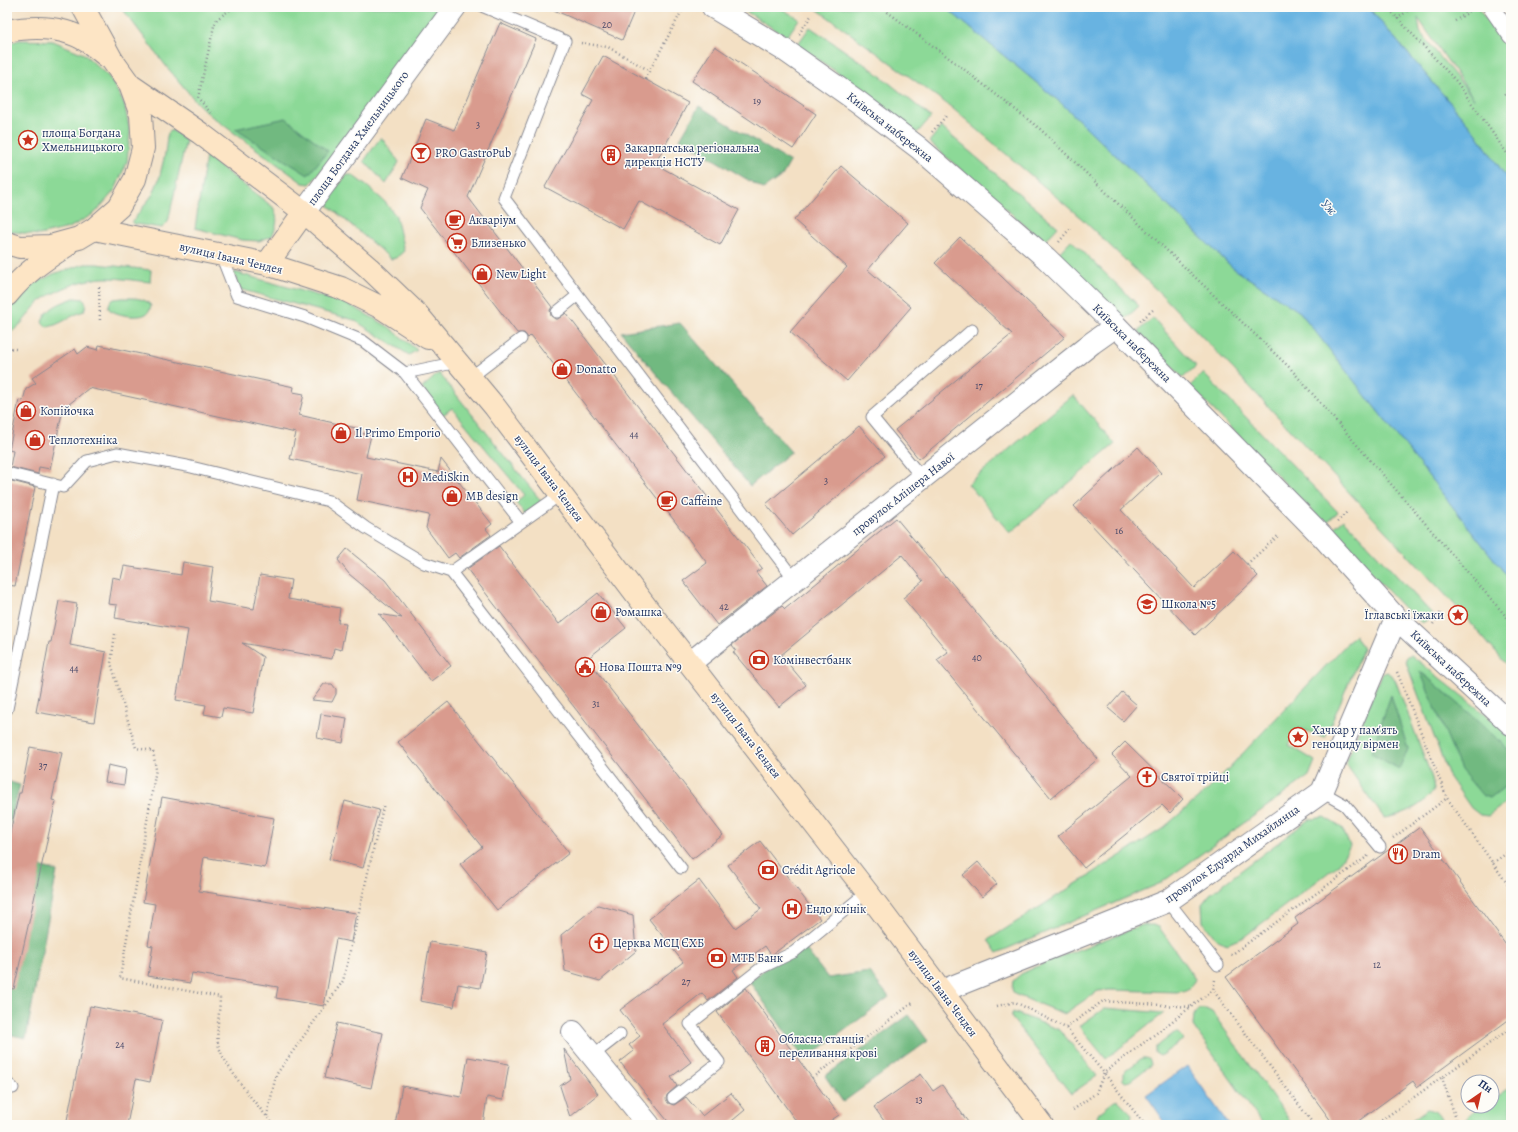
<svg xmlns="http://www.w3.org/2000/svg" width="1518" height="1132" viewBox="0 0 1518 1132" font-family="Alegreya,serif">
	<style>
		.green { fill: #8cd997; stroke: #54847a; fill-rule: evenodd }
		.forest { fill: #71b980; stroke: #46746f }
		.water { fill: #68b3e1; stroke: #4271a0 }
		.building { fill: #d99b8e }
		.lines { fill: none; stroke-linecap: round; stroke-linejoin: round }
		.service-casing { stroke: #878891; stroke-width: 13 }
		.pedestrian-casing { stroke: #878891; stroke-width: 18 }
		.minor-casing { stroke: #878891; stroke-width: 24 }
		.secondary-casing { stroke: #878891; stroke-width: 24 }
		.path { stroke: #878891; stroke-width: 2.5; stroke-dasharray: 1 3; stroke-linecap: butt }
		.service { stroke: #fff; stroke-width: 11 }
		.pedestrian { stroke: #fff; stroke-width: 16 }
		.minor { stroke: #fff; stroke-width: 22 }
		.secondary { stroke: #fde5c5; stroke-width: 22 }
		.labels { text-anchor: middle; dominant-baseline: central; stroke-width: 3; stroke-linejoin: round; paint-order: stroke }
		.number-label { font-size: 10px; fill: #4a4a6a }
		.street-label { font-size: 12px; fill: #1b2f5e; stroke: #fdfcf7 }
		.poi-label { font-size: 12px; fill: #1b2f5e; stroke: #fdfcf7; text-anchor: start }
		.water-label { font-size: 13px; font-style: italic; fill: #365d8c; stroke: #fdfcf7 }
	</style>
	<rect width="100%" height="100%" fill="#fdfcf7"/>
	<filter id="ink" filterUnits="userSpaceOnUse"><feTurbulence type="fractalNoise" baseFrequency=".025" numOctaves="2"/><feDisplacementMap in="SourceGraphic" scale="8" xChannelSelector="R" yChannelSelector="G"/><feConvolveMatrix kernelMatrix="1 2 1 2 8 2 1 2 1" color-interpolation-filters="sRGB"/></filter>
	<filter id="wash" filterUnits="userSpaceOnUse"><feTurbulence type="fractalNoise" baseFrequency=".012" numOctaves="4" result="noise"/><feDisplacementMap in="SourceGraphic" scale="16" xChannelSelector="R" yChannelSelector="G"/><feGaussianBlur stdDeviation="0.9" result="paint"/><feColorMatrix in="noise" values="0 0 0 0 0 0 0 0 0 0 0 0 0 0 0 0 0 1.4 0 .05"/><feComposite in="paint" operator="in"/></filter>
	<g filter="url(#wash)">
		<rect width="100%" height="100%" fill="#f3e0c4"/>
		<path class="green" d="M121 7H443L421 39 335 151V156L310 184 303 183 211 116 198 104 166 66Z
			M739 7H779L799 19 787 37Z
			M814 7H945L1061 103 1233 268 1300 312 1511 581V670L1455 605 1234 370 1163 296 1081 218 951 107Z
			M1368 7H1477L1511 52V184L1476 133ZM1418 18 1474 99 1420 32Z
			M810 27 873 70 931 117 917 133 860 88 797 45Z
			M19 40 53 41 84 54 109 77 124 103 130 132 127 162 115 190 95 213 69 228 39 235 7 231V44Z
			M941 127 1058 227 1044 242 929 142Z
			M172 130 186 140 168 222 162 228 135 224 132 222 153 194 159 179 165 154 167 137 168 133Z
			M381 137 399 162 386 184 364 161Z
			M206 156 273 207C279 219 277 225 272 236L259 241 242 240 195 228Z
			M347 175H352L368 187 385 202 396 216 404 251 396 258 391 259 329 206 327 199Z
			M1071 240 1139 306 1125 319 1058 254Z
			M85 264H97L151 270 150 282C136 281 122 278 108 278 88 277 58 289 42 300 31 308 26 321 15 329 13 332 10 332 7 331V312L11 306 29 287 53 274Z
			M234 272 348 304 389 327 417 350 409 355 354 320 239 289Z
			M74 298 84 299 86 304 84 311C71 315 61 325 47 327L42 322C47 307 61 303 74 298Z
			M122 298C132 298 146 297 151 306 150 309 149 312 146 314 138 319 114 315 108 308L110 302 114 299Z
			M1153 318 1196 366 1183 378 1138 331Z
			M439 373 541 501 525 514 516 502 524 495 452 408 443 415 422 388Z
			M1203 373 1338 512 1325 524 1190 386Z
			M1073 395 1115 444 1010 533 968 484Z
			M1344 519 1434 616 1422 623 1404 608 1331 530Z
			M1355 635 1363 649 1325 738 1299 728 1289 745 1315 761 1309 776 1161 883 997 953 988 940 1162 829 1209 789Z
			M1411 655 1511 735V799L1488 816 1480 815 1471 808 1449 776 1407 665 1406 659 1407 656Z
			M1387 672 1392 675 1396 682 1432 778 1434 790C1423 806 1404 815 1384 818L1350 770 1346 763 1381 674Z
			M1324 817 1342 828 1350 846 1338 865 1244 937 1227 944 1216 939 1203 922 1202 904 1210 894 1308 820Z
			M1142 925H1153L1159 927 1195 979C1192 988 1186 991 1177 992L1110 990 1098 991 1064 1014 1014 994 1012 989 1013 981 1021 974 1049 961Z
			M1105 1008 1164 1013 1106 1059 1079 1026Z
			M1199 1009H1206L1212 1012 1293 1125H1263L1193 1026 1194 1014Z
			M1013 1012 1060 1030 1097 1076 1071 1094 1011 1017Z
			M1174 1033H1178L1184 1039 1160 1056 1155 1053V1048Z
			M1142 1058H1146L1150 1060 1151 1065 1130 1081 1125 1082 1123 1080V1073Z
			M1511 1087V1125H1463V1122C1471 1113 1480 1106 1492 1106V1100Z
			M1117 1099 1132 1114 1131 1119 1136 1125H1103L1097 1117 1099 1113Z
			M1427 1109C1435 1110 1437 1113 1441 1119L1440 1125H1405Z"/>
		<path class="forest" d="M699 106 790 162 782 176 763 189 680 139Z
			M286 118 328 151 308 175 235 129Z
			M680 323 791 452 750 486 621 332Z
			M1420 671 1474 717 1511 752V782L1490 798 1483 796 1461 770Z
			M1391 695 1408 749 1399 769 1371 753Z
			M7 781 20 785 7 834Z
			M7 857 57 871 26 1038 7 1034Z
			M801 943 828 978 869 972 889 997 805 1060 749 981Z
			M909 1015 928 1041 843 1102 825 1076Z"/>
		<path class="water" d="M945 7H1368L1476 133 1511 184V581L1300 312 1233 268 1061 103Z
			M1187 1066 1229 1125H1167L1146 1095Z"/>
		<g id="blocks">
			<path class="building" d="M547 7H636L622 40Z
				M500 23 536 39 468 197 552 307 550 310 551 316 555 319H558L566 313 762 568 756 572 767 586 717 625 683 581 707 563 531 335 528 338 524 333H517L420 208 428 190 402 178 426 119 454 130Z
				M715 46 816 114 793 149 692 81Z
				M603 56 688 103 655 164 739 210 720 245 639 201 623 229 545 187 593 100 582 94Z
				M841 166 908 223 868 270 911 307 847 381 790 332 847 267 794 220Z
				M960 237 1065 337 919 459 895 430 1012 334 935 263Z
				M99 345 294 387 293 392 304 394 299 415 360 429 359 433 371 435 366 457 438 472 441 459 492 524 486 529 491 535 459 558 455 553 448 558 426 528 429 515 357 500 362 474 290 459 296 433 89 388 63 409 50 469 39 467 38 474 10 467 13 451 9 450 19 400 23 401 26 389 36 383 32 378 75 349 78 354 87 347 98 350Z
				M859 426 885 456 792 535 766 504Z
				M1138 447 1161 473 1121 510 1194 588 1234 551 1258 576 1195 635 1074 506Z
				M8 480 35 487 15 586 7 585Z
				M896 518 945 577 946 576 1098 759 1051 798 937 660 948 652 903 598 923 581 902 555 781 655 806 685 779 707 733 652 736 650 732 645 782 606 785 609Z
				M499 546 559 624 598 593 626 628 587 659 723 835 692 859 467 569Z
				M347 549 385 580 451 666 431 681 379 614 402 618 349 574 338 560Z
				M183 562 213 567 208 601 254 609 260 575 291 580 288 599 340 608 338 623 346 624 341 650 334 648 332 659 242 643 263 657 253 713 223 708 221 717 204 714 206 705 176 700 188 630 115 618 117 605 108 604 112 577 121 579 124 566 181 575Z
				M59 601 77 604 70 645 106 652 94 722 36 712 49 642H51Z
				M324 684H332L336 689V694L332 702 312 700Z
				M1122 692 1137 705 1123 721 1108 708Z
				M448 702 569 853 497 910 460 864 482 847 398 742Z
				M321 714 347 718 343 743 317 738Z
				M1125 742 1183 799 1170 813 1162 805 1084 868 1058 836 1132 776 1112 755Z
				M30 747 62 753 52 800 56 801 14 989 7 988V846L19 793H21Z
				M108 765 126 769 124 785 105 782Z
				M162 797 274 818 265 868 204 857 199 891 302 907 303 906 315 907 356 913 351 942 336 939 324 1006 276 998 278 987 192 973 190 983 148 976 153 946 148 945 155 904 143 902Z
				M345 801 379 810 363 868 329 859Z
				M1420 827 1511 952V1018L1417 1087 1413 1081 1353 1125H1334L1226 977 1298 924 1295 918Z
				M760 841 820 919 773 954 771 955 765 946 733 970 738 977 708 1001 702 993 662 1024 691 1062 671 1077 677 1086 667 1095 666 1099 668 1103 674 1105 686 1097 702 1116 731 1093 745 1110 727 1125H671L620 1062 634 1051 629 1045 640 1036 620 1010 683 962 649 919 699 880 735 928 761 909 728 865Z
				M978 862 997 884 982 897 963 875Z
				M598 905 633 915 636 951 600 981 565 971 561 935Z
				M430 942 487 952 480 988 458 984 454 1007 420 1001Z
				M746 988 839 1115 824 1125H799L717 1012Z
				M90 1006 162 1020 150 1082 136 1079 127 1125H66Z
				M337 1023 383 1033 371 1088 324 1078Z
				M564 1049 598 1094 570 1117 560 1086 570 1079Z
				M468 1057 509 1064 503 1100 487 1097 483 1125H395L402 1086 461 1097Z
				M921 1074 933 1091 942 1085 970 1125H887L874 1107Z"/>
		</g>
	</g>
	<g filter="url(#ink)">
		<use href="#blocks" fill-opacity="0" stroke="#878891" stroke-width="1"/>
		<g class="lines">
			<defs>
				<path id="service" d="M484 7 565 41 504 198 795 580
					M221 255 237 296 305 317 363 341 405 373 458 362
					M557 312 578 295
					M405 373 521 522
					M471 377 521 339
					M7 473 63 487 87 461 117 453 187 466 329 501 366 528 424 563 451 572 561 494
					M923 479 872 417 972 330
					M451 572 681 868
					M7 709 53 484
					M1322 792 1345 805 1380 847
					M1168 901 1218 965
					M593 1055 620 1034
					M7 1083 13 1088
					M673 1098 719 1062 690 1024 761 968 794 952 867 892"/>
				<path id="pedestrian" d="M1491 7 1511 36"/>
				<path id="minor" d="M713 7 786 51 857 101 919 148 1046 258 1116 326 1322 536 1396 618 1511 724
					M304 212 455 7
					M690 663 1092 343 1116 326
					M942 991 1168 901 1322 792 1396 618
					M573 1032 649 1125"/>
				<path id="secondary" d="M7 31C34 26 64 26 88 42 95 46 101 52 108 57
					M130 85 200 133 304 212 369 268 418 315 495 407 649 611 867 892 1042 1125
					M94 229 267 264 341 288 382 308 428 338
					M7 243 20 247 50 246 79 238 94 229 119 207 135 179 143 148 141 115 130 85 112 60 83 7
					M267 264 304 212
					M7 295C26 272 41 262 66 246"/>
			</defs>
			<use href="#service" class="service-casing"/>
			<use href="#pedestrian" class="pedestrian-casing"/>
			<use href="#minor" class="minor-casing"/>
			<use href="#secondary" class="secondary-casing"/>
			<path class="path" d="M881 7 961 67 1040 129 1290 368 1511 622
				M1387 7 1456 81 1511 159
				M1397 19 1412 7
				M1455 21 1473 9
				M799 34 811 16
				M581 43 608 47 650 71
				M645 79 684 7
				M1505 94 1511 90
				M211 113 198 98 214 26 217 19 234 7
				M932 132 946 116
				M1059 242 1071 227
				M99 287 100 322
				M1140 321 1154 309
				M7 348 16 349
				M1337 522 1348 511
				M1247 564 1278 536
				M1433 624 1442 611
				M115 634 111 663 136 748 153 751 156 769 120 978 220 997C220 1010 216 1031 218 1043 221 1063 260 1109 274 1125
				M1397 672 1447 798 1511 889
				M1393 838 1447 798
				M1493 863 1511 850
				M1231 955 1368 856
				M1215 980 1213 990 1314 1125
				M997 1006 1015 1002 1066 1028 1104 1073 1145 1125
				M1066 1028 1103 1001 1191 1007
				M1442 1077 1456 1119 1453 1125
				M812 1078 914 1002
				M1073 1110 1096 1093 1104 1073 1213 990
				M267 1116 276 1075 343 981 384 803
				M1375 1125 1511 1028"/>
			<use href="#service" class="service"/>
			<use href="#pedestrian" class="pedestrian"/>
			<use href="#minor" class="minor"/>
			<use href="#secondary" class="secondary"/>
		</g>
	</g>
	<defs>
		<symbol id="sight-ring" viewBox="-11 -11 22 22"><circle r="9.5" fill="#fdfcf7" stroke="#c8321e" stroke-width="1.5"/><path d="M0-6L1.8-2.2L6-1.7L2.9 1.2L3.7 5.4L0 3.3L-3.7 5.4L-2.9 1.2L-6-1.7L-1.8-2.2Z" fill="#c8321e"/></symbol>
		<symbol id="bar-ring" viewBox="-11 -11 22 22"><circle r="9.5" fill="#fdfcf7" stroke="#c8321e" stroke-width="1.5"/><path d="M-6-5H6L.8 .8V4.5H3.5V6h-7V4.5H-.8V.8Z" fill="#c8321e"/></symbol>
		<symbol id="building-ring" viewBox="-11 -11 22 22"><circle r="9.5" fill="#fdfcf7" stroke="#c8321e" stroke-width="1.5"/><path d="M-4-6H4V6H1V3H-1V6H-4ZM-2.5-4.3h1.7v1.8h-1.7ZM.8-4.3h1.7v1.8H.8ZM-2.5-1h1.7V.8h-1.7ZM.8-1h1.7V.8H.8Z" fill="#c8321e"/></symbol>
		<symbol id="cafe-ring" viewBox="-11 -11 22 22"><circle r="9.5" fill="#fdfcf7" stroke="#c8321e" stroke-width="1.5"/><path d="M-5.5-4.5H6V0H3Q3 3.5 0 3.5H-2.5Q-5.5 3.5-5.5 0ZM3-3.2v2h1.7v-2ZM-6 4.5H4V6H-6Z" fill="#c8321e"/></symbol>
		<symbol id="supermarket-ring" viewBox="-11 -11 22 22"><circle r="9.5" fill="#fdfcf7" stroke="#c8321e" stroke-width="1.5"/><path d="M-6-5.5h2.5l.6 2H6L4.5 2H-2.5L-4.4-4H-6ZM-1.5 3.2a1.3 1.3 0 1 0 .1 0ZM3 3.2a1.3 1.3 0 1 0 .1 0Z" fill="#c8321e"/></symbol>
		<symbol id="shop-ring" viewBox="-11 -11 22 22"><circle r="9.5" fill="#fdfcf7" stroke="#c8321e" stroke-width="1.5"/><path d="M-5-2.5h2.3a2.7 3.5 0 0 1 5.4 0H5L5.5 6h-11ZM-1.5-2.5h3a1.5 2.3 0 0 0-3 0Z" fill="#c8321e"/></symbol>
		<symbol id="hospital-ring" viewBox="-11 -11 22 22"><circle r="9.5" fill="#fdfcf7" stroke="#c8321e" stroke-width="1.5"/><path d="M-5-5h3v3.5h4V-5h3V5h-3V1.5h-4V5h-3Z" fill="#c8321e"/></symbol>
		<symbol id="school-ring" viewBox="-11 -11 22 22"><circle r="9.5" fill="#fdfcf7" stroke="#c8321e" stroke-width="1.5"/><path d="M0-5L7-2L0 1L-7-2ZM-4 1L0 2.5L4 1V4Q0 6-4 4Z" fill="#c8321e"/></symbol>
		<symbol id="bank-ring" viewBox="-11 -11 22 22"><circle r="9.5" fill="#fdfcf7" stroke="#c8321e" stroke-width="1.5"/><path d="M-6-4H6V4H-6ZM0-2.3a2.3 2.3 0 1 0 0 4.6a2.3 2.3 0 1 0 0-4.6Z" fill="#c8321e"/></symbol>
		<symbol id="civic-ring" viewBox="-11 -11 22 22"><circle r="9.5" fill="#fdfcf7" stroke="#c8321e" stroke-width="1.5"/><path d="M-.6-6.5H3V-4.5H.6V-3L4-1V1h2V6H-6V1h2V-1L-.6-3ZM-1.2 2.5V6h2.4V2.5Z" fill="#c8321e"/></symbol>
		<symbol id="church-ring" viewBox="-11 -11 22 22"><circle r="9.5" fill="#fdfcf7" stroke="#c8321e" stroke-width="1.5"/><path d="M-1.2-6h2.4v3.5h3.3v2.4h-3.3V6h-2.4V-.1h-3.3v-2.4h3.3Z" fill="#c8321e"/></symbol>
		<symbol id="restaurant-ring" viewBox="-11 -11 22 22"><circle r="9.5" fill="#fdfcf7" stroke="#c8321e" stroke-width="1.5"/><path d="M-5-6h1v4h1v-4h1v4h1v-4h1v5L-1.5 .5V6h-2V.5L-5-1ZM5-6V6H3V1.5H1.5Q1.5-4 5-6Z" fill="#c8321e"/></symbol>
	</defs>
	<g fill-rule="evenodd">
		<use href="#sight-ring" x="17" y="129" width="22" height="22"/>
		<use href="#bar-ring" x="410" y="142" width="22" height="22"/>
		<use href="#building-ring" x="600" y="144" width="22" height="22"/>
		<use href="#cafe-ring" x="444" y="209" width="22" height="22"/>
		<use href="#supermarket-ring" x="446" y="232" width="22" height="22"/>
		<use href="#shop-ring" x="471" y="263" width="22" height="22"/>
		<use href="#shop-ring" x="551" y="358" width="22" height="22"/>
		<use href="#shop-ring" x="15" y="400" width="22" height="22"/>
		<use href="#shop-ring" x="330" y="422" width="22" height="22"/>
		<use href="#shop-ring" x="24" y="429" width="22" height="22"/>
		<use href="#hospital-ring" x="397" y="466" width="22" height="22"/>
		<use href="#shop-ring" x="441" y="485" width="22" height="22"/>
		<use href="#cafe-ring" x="656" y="490" width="22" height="22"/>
		<use href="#school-ring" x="1136" y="593" width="22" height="22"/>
		<use href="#shop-ring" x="590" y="601" width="22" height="22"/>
		<use href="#sight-ring" x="1447" y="604" width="22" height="22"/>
		<use href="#bank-ring" x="748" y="649" width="22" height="22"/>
		<use href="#civic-ring" x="574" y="656" width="22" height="22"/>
		<use href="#sight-ring" x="1287" y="726" width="22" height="22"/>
		<use href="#church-ring" x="1136" y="766" width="22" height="22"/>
		<use href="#restaurant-ring" x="1387" y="843" width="22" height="22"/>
		<use href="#bank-ring" x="757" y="859" width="22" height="22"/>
		<use href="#hospital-ring" x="781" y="898" width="22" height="22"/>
		<use href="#church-ring" x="588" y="932" width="22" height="22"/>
		<use href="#bank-ring" x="706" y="947" width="22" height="22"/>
		<use href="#building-ring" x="754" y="1035" width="22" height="22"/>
	</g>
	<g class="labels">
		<g class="number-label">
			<text x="607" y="24">20</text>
			<text x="757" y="100">19</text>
			<text x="478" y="124">3</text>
			<text x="979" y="385">17</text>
			<text x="634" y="434">44</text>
			<text x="826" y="480">3</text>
			<text x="1119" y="530">16</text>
			<text x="724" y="606">42</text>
			<text x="977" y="657">40</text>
			<text x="74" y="668">44</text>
			<text x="596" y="703">31</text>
			<text x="43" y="765">37</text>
			<text x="1377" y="964">12</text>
			<text x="686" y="981">27</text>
			<text x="120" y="1044">24</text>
			<text x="919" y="1099">13</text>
		</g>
		<g class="street-label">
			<text transform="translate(890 127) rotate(38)">Київська набережна</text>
			<text transform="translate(358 138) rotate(-54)">площа Богдана Хмельницького</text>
			<text transform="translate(231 258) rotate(13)">вулиця Івана Чендея</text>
			<text transform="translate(1132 343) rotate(45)">Київська набережна</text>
			<text transform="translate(549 478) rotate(53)">вулиця Івана Чендея</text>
			<text transform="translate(903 494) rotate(-38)">провулок Алішера Навої</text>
			<text transform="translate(1451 668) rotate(43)">Київська набережна</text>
			<text transform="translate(746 735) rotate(52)">вулиця Івана Чендея</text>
			<text transform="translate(1232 854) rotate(-35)">провулок Едуарда Михайлянца</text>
			<text transform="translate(943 993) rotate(53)">вулиця Івана Чендея</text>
		</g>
		<g class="poi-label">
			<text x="42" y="133">площа Богдана<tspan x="42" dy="14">Хмельницького</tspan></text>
			<text x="625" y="148">Закарпатська регіональна<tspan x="625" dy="14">дирекція НСТУ</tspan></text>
			<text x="435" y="153">PRO GastroPub</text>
			<text x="469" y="220">Акваріум</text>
			<text x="471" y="243">Близенько</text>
			<text x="496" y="274">New Light</text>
			<text x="576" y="369">Donatto</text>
			<text x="40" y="411">Копійочка</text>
			<text x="355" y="433">Il Primo Emporio</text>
			<text x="49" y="440">Теплотехніка</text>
			<text x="422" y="477">MediSkin</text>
			<text x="466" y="496">MB design</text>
			<text x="681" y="501">Caffeine</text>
			<text x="1161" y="604">Школа №5</text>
			<text x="615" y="612">Ромашка</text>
			<text x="1444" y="615" text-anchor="end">Їглавські їжаки</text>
			<text x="773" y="660">Комінвестбанк</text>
			<text x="599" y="667">Нова Пошта №9</text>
			<text x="1312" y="730">Хачкар у пам'ять<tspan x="1312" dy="14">геноциду вірмен</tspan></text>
			<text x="1161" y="777">Святої трійці</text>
			<text x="1412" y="854">Dram</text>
			<text x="782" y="870">Crédit Agricole</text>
			<text x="806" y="909">Ендо клінік</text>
			<text x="613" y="943">Церква МСЦ ЄХБ</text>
			<text x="731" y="958">МТБ Банк</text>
			<text x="779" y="1039">Обласна станція<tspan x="779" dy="14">переливання крові</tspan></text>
		</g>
		<g class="water-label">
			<text transform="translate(1329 207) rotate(47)">Уж</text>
		</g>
	</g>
	<rect width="1518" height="1132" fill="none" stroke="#fdfcf7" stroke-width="24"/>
	<g transform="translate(1480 1094) rotate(34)"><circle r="19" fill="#fdfcf7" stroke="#a3aaba"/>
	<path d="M0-3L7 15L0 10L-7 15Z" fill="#c8321e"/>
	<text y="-6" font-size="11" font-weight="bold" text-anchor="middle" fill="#1b2f5e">Пн</text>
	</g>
</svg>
